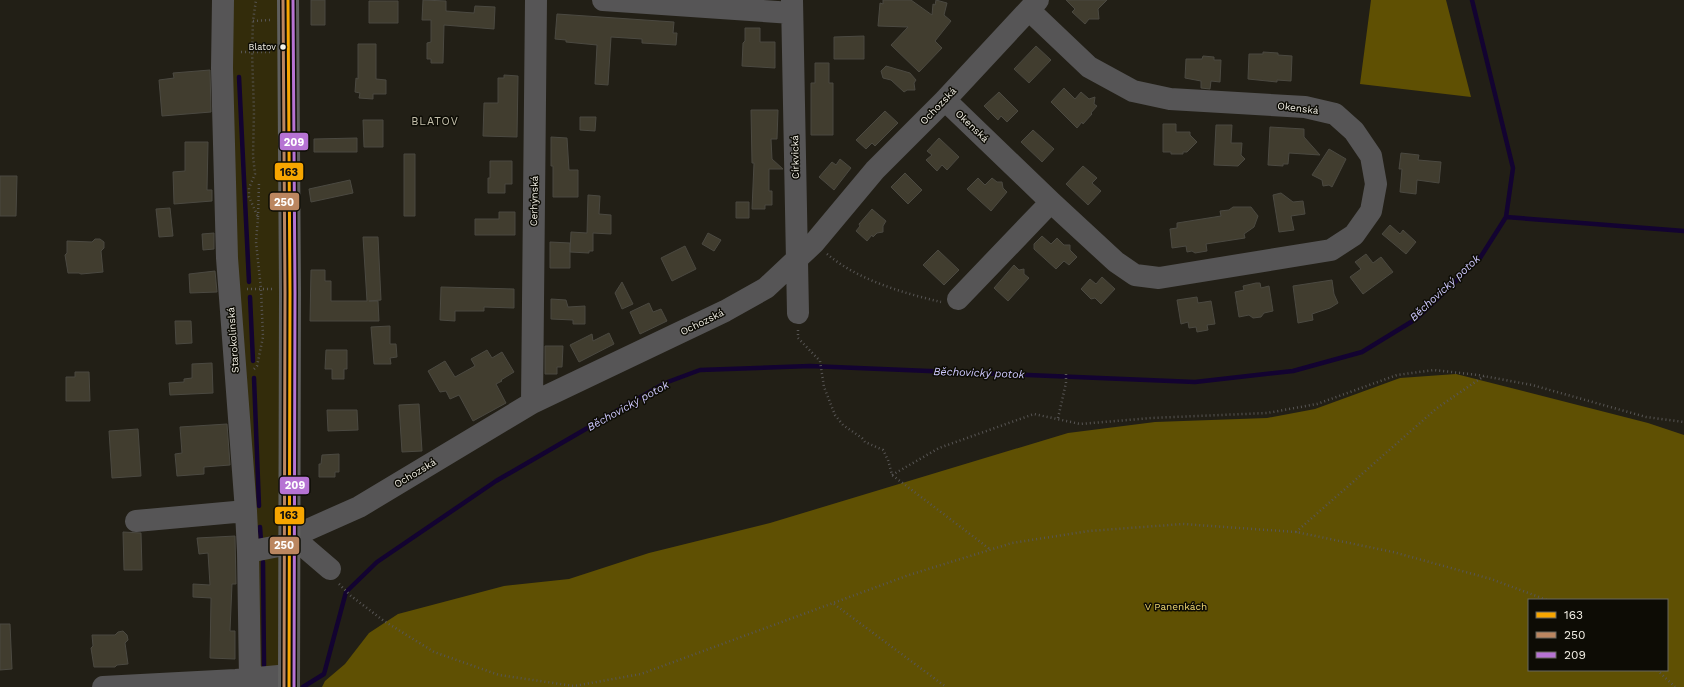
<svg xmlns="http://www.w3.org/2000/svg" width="1684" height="687" viewBox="0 0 1684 687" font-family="'Work Sans',sans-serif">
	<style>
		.green { fill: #332c0b }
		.forest { fill: #5f5003; fill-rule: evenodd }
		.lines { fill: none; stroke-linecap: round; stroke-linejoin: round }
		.stream { stroke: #130331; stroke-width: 4.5 }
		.building { fill: #413d2f; stroke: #4b4941 }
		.path { stroke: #585655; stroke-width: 2.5; stroke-dasharray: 1 3; stroke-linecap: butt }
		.minor { stroke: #565556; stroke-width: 22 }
		.major { stroke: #5f5f5e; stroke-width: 22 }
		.bus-1-casing { stroke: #0d0c05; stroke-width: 6 }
		.bus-2-casing { stroke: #0d0c05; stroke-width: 6 }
		.bus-3-casing { stroke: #0d0c05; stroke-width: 6 }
		.bus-1 { stroke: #f7a600; stroke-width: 3 }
		.bus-2 { stroke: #bb8660; stroke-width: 3 }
		.bus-3 { stroke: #b673d3; stroke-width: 3 }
		.bus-dot { fill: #f3f0e6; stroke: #0d0c05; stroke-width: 1.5 }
		.labels { text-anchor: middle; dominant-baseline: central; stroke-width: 3; stroke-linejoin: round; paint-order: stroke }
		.bus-label { font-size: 9px; fill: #f3f0e6; stroke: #0d0c05; text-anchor: end }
		.street-label { font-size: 10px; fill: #f3f0e6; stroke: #0d0c05 }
		.park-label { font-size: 10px; fill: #f2d973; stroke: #0d0c05 }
		.neighbourhood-label { font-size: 11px; letter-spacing: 1px; fill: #c5c0ac; stroke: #0d0c05 }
		.water-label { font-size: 11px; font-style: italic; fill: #cec8fe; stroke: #0d0c05 }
		.line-badge { stroke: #0d0c05; stroke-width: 1.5 }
		.badge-label { font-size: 11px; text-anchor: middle; font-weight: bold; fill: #fff }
		.pale-badge-label { font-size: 11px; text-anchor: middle; font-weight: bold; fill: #111 }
	</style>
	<rect width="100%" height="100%" fill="#221f16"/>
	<path class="green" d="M224 0H288L289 675 250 679Z"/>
	<path class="forest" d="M1371 0H1446L1471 97 1360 84Z
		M1456 374 1648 423 1684 435V687H322L325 681 345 664 369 633 398 614 504 586 569 579 649 553 770 523 1068 433 1155 422 1267 418 1315 409 1400 378ZM1529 600H1667V670H1529Z"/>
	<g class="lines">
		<path class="stream" d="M239 77 249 282
			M1506 217 1684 231
			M250 297 253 361
			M254 378 259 506
			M260 527 261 541
			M263 562 264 665
			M303 687 324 674 346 592 377 562 496 481 665 383 700 370 810 366 1195 382 1293 371 1362 352 1416 319 1480 258 1506 217 1513 168 1472 0"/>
	</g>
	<path class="building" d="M311 0H325V25H311Z
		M423 0 446 1V11L474 13 475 6 495 7 494 29 444 25 443 63H431V59H427V43L431 42V20H422Z
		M883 0H911L932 15 933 4 935 5 936 0 947 3 944 15 951 21 935 41 942 48 919 72 891 45 908 27 878 26 880 3 883 4Z
		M1066 0H1107L1098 9 1099 19H1089L1085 24 1072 12 1075 9Z
		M369 1H398V23H369Z
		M557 14 674 22 673 33H677L676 45 642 43V39L611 37 608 85 595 84 597 45 566 42V40L555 39Z
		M745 28H760V42H775V68L742 66 743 43 745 41Z
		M864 36V59H834V37Z
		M358 44H376V79L386 80V94H373V99L359 98 360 93 355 92 356 78 358 79Z
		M1036 46 1051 60 1029 83 1014 69Z
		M1263 52 1278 53V55L1292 56 1291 81 1277 80V82L1248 79 1249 54H1263Z
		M1203 56 1214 57V60H1221L1220 82 1211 81 1210 89 1201 88V81L1185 78 1186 59H1202Z
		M815 63H829V83H833V135H811V83H815Z
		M886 66 910 73 916 80 914 83 915 90H907L904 92 891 80 883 78 881 71Z
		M210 70 211 112 162 116 159 80 174 78 173 73Z
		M504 75 518 76 517 137 483 136 484 103H498V78H504Z
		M1064 88 1075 99 1081 92 1089 99 1095 97 1094 104 1097 106 1091 113 1092 114 1083 124 1082 122 1077 128 1051 102Z
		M999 92 1018 111 1007 122 1001 116 998 120 984 106Z
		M751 110H778L777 139H771L772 159 783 169H769V191H772V205H765V209H752L754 163H752Z
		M885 111 898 123 875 146 872 143 866 149 856 140Z
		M580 117H596L595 131 580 130Z
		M363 120H383V147H364Z
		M1163 124H1176V132H1190V135L1197 142 1187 152H1183V154H1171V152H1163Z
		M1216 125H1232L1231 143H1242L1241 155 1245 159 1238 166 1214 165Z
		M1270 127 1304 129V137L1320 155 1289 153 1288 164H1283V166L1268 165Z
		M1033 130 1054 149 1042 162 1021 142Z
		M551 137 567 138 569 170H578V197H553V166H551Z
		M357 138V152H314V139Z
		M939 138 959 157 947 170 942 165 937 171 926 160 932 155 927 151Z
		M185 142H208L207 190H212V201L174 204 173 172 185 171Z
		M1329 149 1346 159 1332 187 1329 185 1323 186 1322 180 1312 175Z
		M1401 153 1419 155 1418 160 1441 162 1439 183 1417 180 1416 194 1400 192 1402 169H1399Z
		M404 154H415V216H404Z
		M840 159 851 168 834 190 819 177 832 162 836 165Z
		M490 161H512V184H505V193H488V178H490Z
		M1083 166 1097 178 1092 183 1101 191 1088 205 1066 184Z
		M905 173 922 190 908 204 891 187Z
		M0 176H17L16 216H0Z
		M978 178 985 185 992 178 997 182H1002L1003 188 1007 192 991 211 967 189Z
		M350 180 353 193 311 202 309 189Z
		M1281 193 1293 202 1303 201 1305 214 1291 216 1294 230 1279 232 1273 195Z
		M588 195 600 196 599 214 611 215V234L593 233V251H589V253L570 252 571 232 587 233Z
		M736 202H749V218H736Z
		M1233 207H1251L1258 216 1254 227 1244 234 1245 238 1206 244 1207 251 1195 253 1192 251 1187 252 1186 246 1172 248 1170 229 1177 228V223L1221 216 1220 211 1229 210Z
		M170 208 173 236 159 237 156 209Z
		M872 209 886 221 883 226V232L877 233 873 237 872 235 867 241 856 231 860 226 859 224Z
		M499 212H515V235H475V219H499Z
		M1390 225 1400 234 1403 230 1416 242 1406 254 1382 234Z
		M214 233V249L203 250 202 234Z
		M708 233 721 240 714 251 702 244Z
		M1042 236 1051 244 1057 238 1064 245H1070V250L1077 257 1069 265 1064 261 1056 269 1034 249V244Z
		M363 237H378L381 300 369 301H378L379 321H310L311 270H325V281H331V301H367Z
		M95 239H100L104 242V248L101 251 103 272 81 274 79 273H68L65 255 67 253V241L92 242Z
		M550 242 570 243V268H550Z
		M685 246 696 269 672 281 661 258Z
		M938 250 959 270 944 285 923 265Z
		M1366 254 1373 263 1381 257 1393 272 1363 294 1350 277 1361 269 1355 262Z
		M1014 265 1019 270 1024 269V274L1029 278 1008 301 994 288Z
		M215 271 217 292 190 293 189 274Z
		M1102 277 1115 289 1101 304 1095 298 1091 299 1081 289 1090 279 1096 284Z
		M1332 280 1334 294 1338 303 1330 308 1312 314 1313 320 1298 323 1293 286Z
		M622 282 633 304 622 309 615 293Z
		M1256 283H1260L1261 288 1269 286 1273 311 1264 313 1261 317 1253 318 1249 315 1239 317 1235 292 1244 290 1243 286Z
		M441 287 514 289V308L484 307V311H455V321L440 320Z
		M1197 297 1198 303 1211 301 1215 324 1207 325 1208 330 1197 332 1196 327 1189 328 1188 322 1181 324 1177 300Z
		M551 299 566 300 568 307 585 306V324H573V320L551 319Z
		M649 303 653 312 661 309 667 321 640 334 630 312Z
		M175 321H191L192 343 176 344Z
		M390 326V344H396L397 357 390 358 391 364H374L371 327Z
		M609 333 614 344 579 362 570 345 592 334 593 341Z
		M545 346H563L562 367H557V374H545Z
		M326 350H347V369H344V379H332V369H325Z
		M487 350 492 358 502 352 514 372 501 380 502 381 496 384 506 403 473 421 459 395 450 399 446 391 440 392 428 371 445 361 455 377 475 366 471 359Z
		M212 363 213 393 170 395 169 383 184 382V379L192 378V364Z
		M75 372H89L90 401H66V377H75Z
		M419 404 422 451 402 452 399 405Z
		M327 410H357L358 430 328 431Z
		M227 424 230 465 204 467V474L177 476 175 454 182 453 180 427Z
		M138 429 141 476 112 478 109 431Z
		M339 454V472H335V477H319V464H321L322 455Z
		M123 532 141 533 142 570H124Z
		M235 536 236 584H232L230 631H235V659L210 658 211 598 193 597V584L210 585 208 553 199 554 197 538Z
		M0 624H10L12 669 0 670Z
		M123 631 127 635 128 640 125 643 128 664 117 665 115 667H94L91 648 93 646 92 635H115L118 632Z"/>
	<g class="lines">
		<path class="path" d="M253 21 270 20
			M241 52H272
			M258 217 259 182
			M827 254C858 280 903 293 941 302
			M247 289H272
			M798 330V338L820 361 824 387 835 415 843 425 862 438 865 442 883 450 888 460 892 475 991 550
			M254 369 257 366 263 337 261 289 256 242 258 217 249 197V188L255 174 253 156 254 112 252 52 253 21 256 0
			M1058 418 1066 383V372
			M892 475 939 448 1034 414 1080 424 1151 418 1267 413 1317 404 1397 375 1434 370 1478 375 1532 385 1646 417 1684 422
			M1296 532 1437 408 1484 376
			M339 584 351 596 384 621 434 652 499 675 574 686 641 674 909 575 1012 543 1089 531 1183 524 1296 532 1393 552 1491 579 1547 600
			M834 604 946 687
			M1657 670 1675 687"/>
		<path class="minor" d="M223 0 222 68 227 258 246 511 248 552 250 679
			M603 0 792 13
			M792 0 798 313
			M945 100 1051 202 1116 262 1135 275 1159 278 1331 250 1354 235 1371 211 1376 184 1371 156 1354 131 1335 114 1305 107 1170 99 1133 91 1089 67 1029 10
			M958 299 1051 202
			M532 403 536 0
			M136 521 246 511
			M295 539 330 569
			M248 552 289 544 305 531 359 507 532 403 725 311 766 288 814 243 875 170 945 100 1038 0
			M103 687 236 680 289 675"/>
		<path class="major" d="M288 0 290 293 289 687"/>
		<defs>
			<path id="bus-1" d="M288 0 290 293 289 687"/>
			<path id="bus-2" d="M283 0 285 293 284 687"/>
			<path id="bus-3" d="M293 0 295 293 294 687"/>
		</defs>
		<use href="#bus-1" class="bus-1-casing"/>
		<use href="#bus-2" class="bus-2-casing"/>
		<use href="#bus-3" class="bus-3-casing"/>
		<use href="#bus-1" class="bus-1"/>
		<use href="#bus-2" class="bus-2"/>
		<use href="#bus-3" class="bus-3"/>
	</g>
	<circle class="bus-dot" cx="283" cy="47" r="3.5"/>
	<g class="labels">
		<g class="bus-label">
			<text x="276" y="47">Blatov</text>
		</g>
		<g class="street-label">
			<text transform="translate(938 106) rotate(-46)">Ochozská</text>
			<text transform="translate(1298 108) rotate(7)">Okenská</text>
			<text transform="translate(972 126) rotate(44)">Okenská</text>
			<text transform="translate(795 157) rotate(-91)">Církvická</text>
			<text transform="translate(534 201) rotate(-89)">Cerhýnská</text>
			<text transform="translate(702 322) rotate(-26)">Ochozská</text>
			<text transform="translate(233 340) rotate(-94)">Starokolínská</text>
			<text transform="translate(415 473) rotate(-31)">Ochozská</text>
		</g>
		<g class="park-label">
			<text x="1176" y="606">V Panenkách</text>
		</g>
		<g class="neighbourhood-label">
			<text x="435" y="121">BLATOV</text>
		</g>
		<g class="water-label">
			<text transform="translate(1445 288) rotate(-43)">Běchovický potok</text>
			<text transform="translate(979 373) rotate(2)">Běchovický potok</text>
			<text transform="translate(628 406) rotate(-29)">Běchovický potok</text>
		</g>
	</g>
	<g class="line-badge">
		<rect x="279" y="132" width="30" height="19" rx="4" fill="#b673d3"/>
		<rect x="274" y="162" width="30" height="19" rx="4" fill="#f7a600"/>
		<rect x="269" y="192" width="31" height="19" rx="4" fill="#bb8660"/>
		<rect x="279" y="476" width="31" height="19" rx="4" fill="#b673d3"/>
		<rect x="274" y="506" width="31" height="19" rx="4" fill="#f7a600"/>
		<rect x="269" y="536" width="31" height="19" rx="4" fill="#bb8660"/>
	</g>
	<g class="badge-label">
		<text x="294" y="146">209</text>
		<text x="284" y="206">250</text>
		<text x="295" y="489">209</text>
		<text x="284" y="549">250</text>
	</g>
	<g class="pale-badge-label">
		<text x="289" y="176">163</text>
		<text x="289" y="519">163</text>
	</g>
	<rect x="1528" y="599" width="140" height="72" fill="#0d0c05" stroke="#69675f"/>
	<rect x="1536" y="612" width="20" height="6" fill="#f7a600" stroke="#69675f"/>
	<text x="1564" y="619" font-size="12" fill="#f3f0e6">163</text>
	<rect x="1536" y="632" width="20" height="6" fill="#bb8660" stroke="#69675f"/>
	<text x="1564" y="639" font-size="12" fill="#f3f0e6">250</text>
	<rect x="1536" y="652" width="20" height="6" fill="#b673d3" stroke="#69675f"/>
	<text x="1564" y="659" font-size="12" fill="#f3f0e6">209</text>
</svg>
